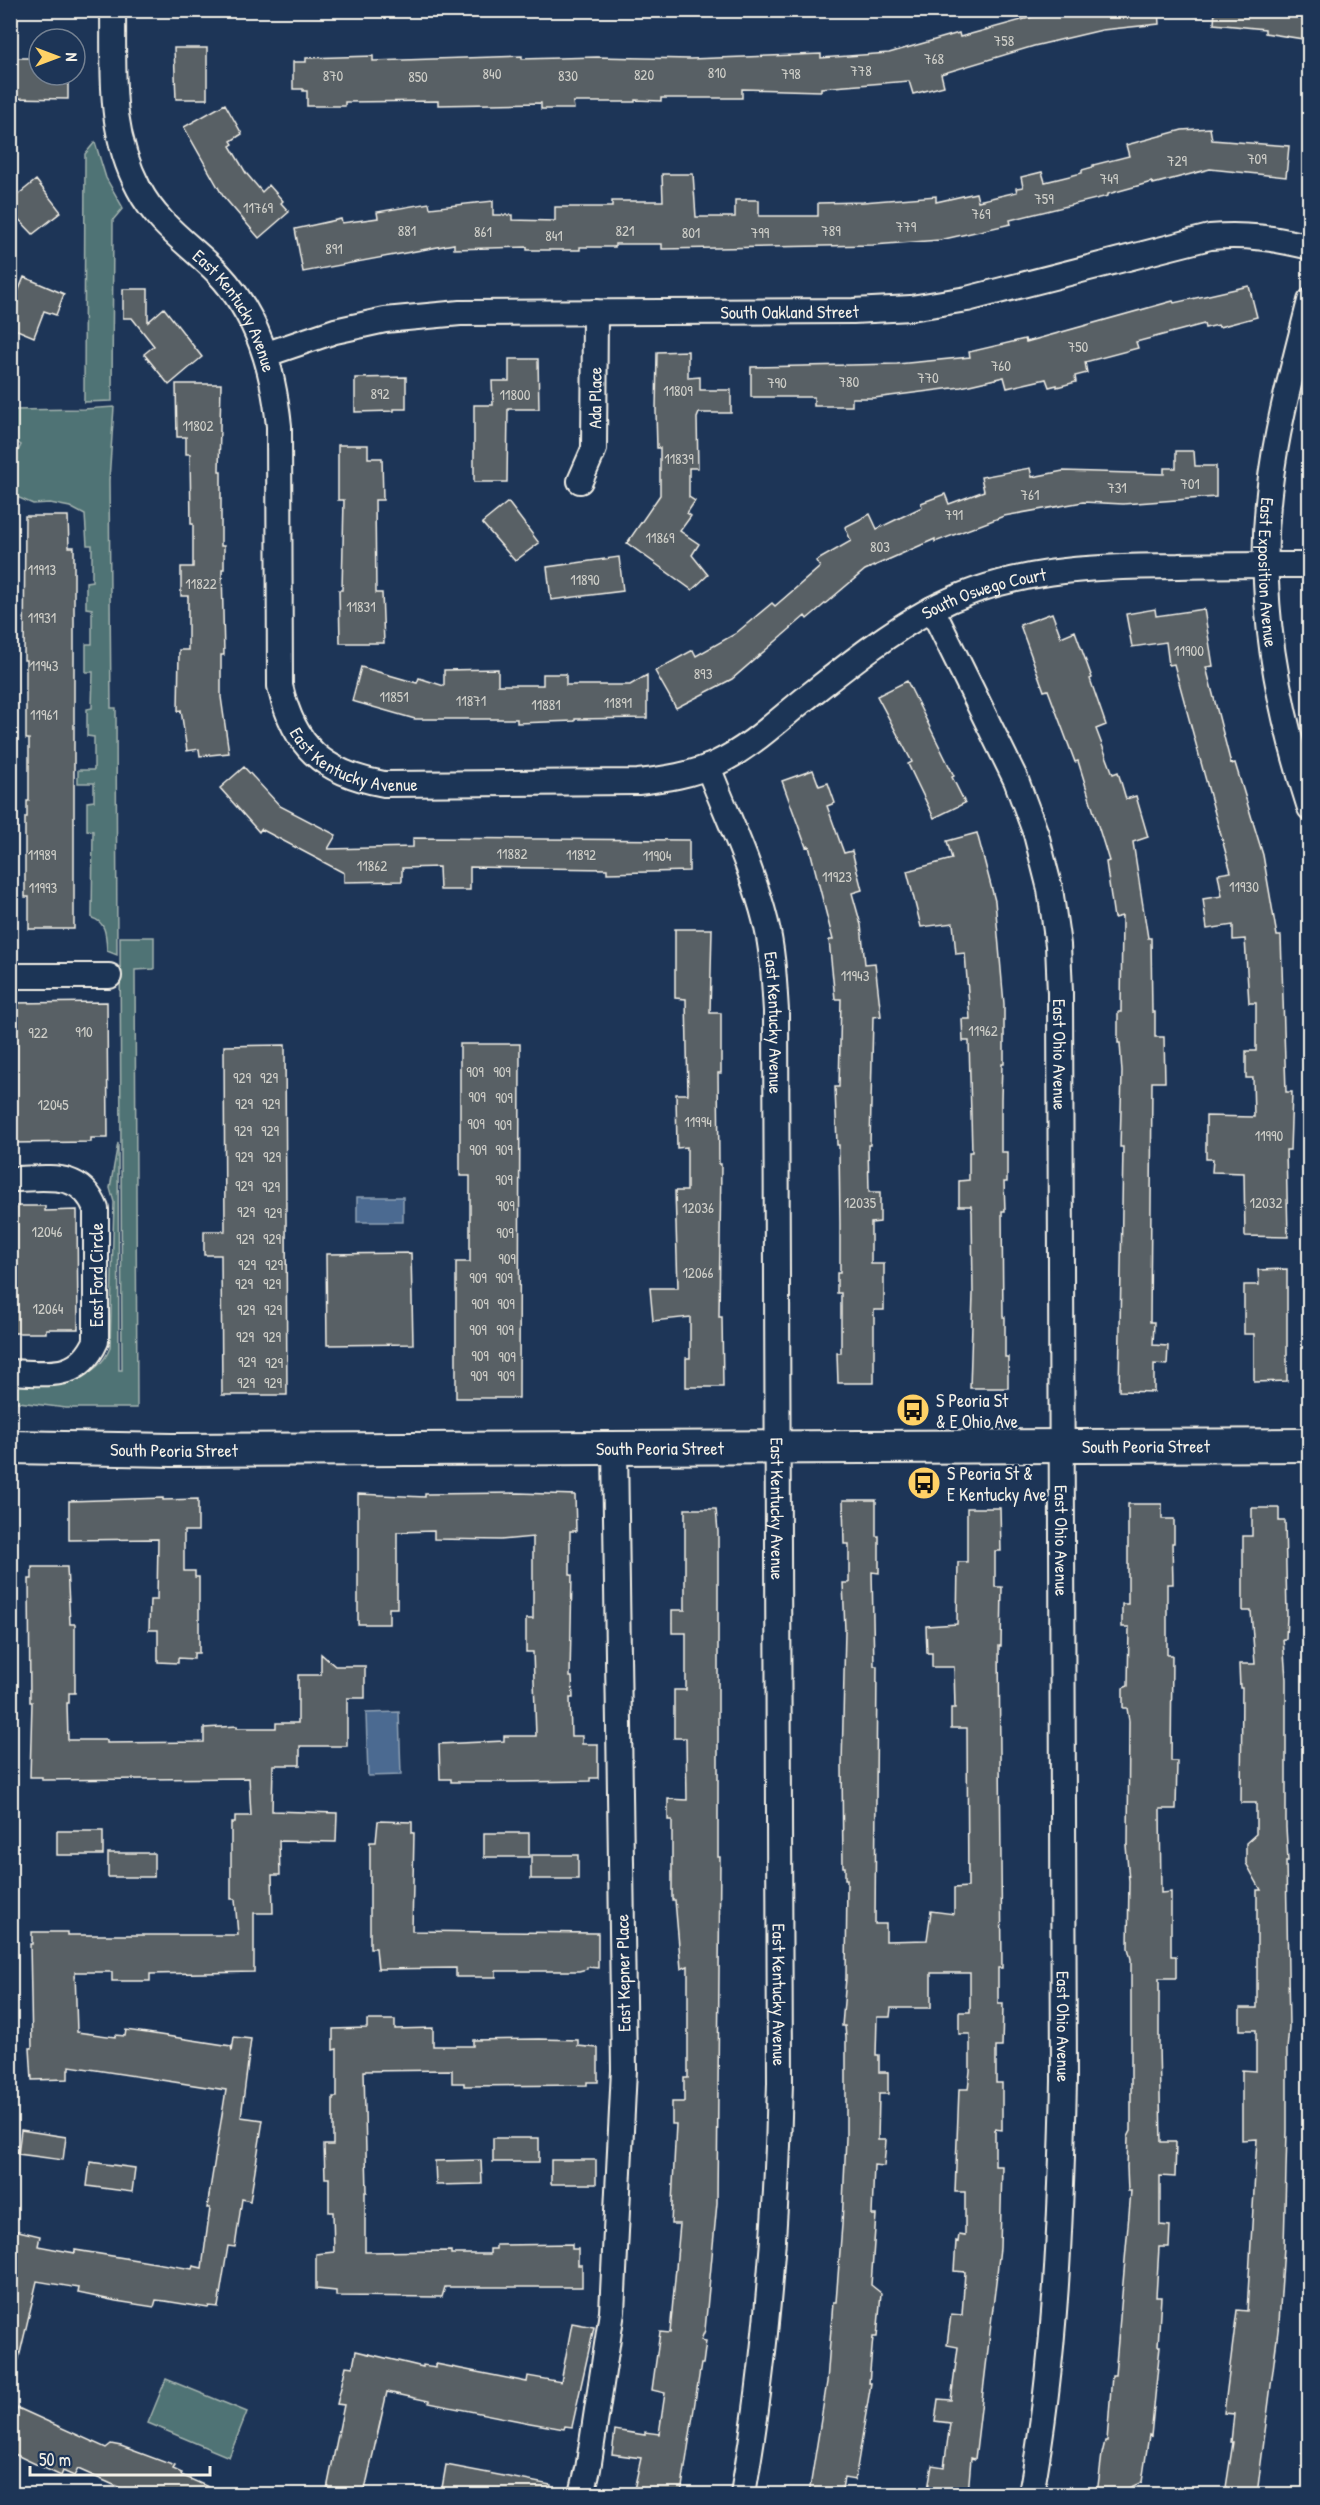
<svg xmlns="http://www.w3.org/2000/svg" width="1320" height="2505" viewBox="0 0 1320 2505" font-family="'Patrick Hand',sans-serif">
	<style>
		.green { fill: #4f7374; stroke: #a2b2ae; stroke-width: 1.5 }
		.water { fill: #4b6b91; stroke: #8fa1b4; stroke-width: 1.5 }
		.building { fill: #596065; stroke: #f4f1e8; stroke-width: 1.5 }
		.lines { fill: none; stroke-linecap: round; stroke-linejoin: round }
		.minor-casing { stroke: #f4f1e8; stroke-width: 28 }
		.major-casing { stroke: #f4f1e8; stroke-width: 36 }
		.minor { stroke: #1d3557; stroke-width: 24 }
		.major { stroke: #1d3557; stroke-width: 32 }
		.labels { text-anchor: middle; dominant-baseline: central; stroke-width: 4.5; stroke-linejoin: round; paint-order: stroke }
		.number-label { font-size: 15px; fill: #cdcdc7 }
		.street-label { font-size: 18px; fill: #f4f1e8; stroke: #1d3557 }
		.poi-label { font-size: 18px; fill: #f4f1e8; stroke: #1d3557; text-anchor: start }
	</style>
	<rect width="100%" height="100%" fill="#1d3557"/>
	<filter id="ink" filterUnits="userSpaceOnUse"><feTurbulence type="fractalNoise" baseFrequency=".0167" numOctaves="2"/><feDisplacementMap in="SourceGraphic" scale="12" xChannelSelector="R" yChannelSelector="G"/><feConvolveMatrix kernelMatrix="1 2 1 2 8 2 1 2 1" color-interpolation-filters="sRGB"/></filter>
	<g filter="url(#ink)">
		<path class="green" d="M95 142 106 178 123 208 113 220 112 401 84 402 85 154Z
			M114 407 109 480 111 708H116L117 955 107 951C106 938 107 922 92 918L93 831 87 830V802L94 801V783H78V770H94V737L87 736V709L92 708 93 672H86V644H92V609L86 608V582L92 581V545H87L85 515 70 507 50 503 33 504 10 494 11 465 21 445 11 438V410L84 409Z
			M120 937H154V969L135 970 137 1408H66L11 1401 10 1380C47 1379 93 1389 110 1348L114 1202 110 1188 118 1143 119 1370H122Z
			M166 2379 247 2412 229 2457 148 2423Z"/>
		<path class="water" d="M357 1197H403V1222H357Z
			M399 1712 401 1775 368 1776 366 1713Z"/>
		<path class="building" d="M1057 10H1158L1159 24 1102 30 1034 46 941 74 944 86 913 94 909 81 821 88V91L742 89V98H661V101L635 100V102H573L574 109H541V103L438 105V101L345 102V106H307V91H303V89H293V62H306V58L373 56V61L522 56V59L597 57 690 59 821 54V58L889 53 959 33 960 37Z
			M1215 10H1310V40L1265 33V29L1214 24Z
			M174 48H207V99H176Z
			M10 58H39V75H68V99L10 98Z
			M225 104 242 134 231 141 233 144 230 146 246 173 262 192 269 185 283 201 281 203 289 212 259 238 223 196 184 127Z
			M1210 128 1212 140 1289 146 1286 177 1210 169 1153 184 1152 182 1108 194V196L1010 220 1011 224 940 240 873 245 662 249V244H615V247H580V250H527V247L454 249V244L303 272 295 229 341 219 342 223 378 218 377 212 429 203 430 208 493 201V215H512V220L555 221V207H612V201H663L662 174H693L696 217H735V200H759V216H818V203L863 202 936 196V202L976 193 978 201 1017 192 1016 188 1023 187 1021 177 1042 172 1045 182 1082 173V170L1093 167V165L1129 156 1126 145 1182 130Z
			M36 180 61 212 33 234 10 210V201Z
			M24 277 64 294 56 315 44 311 34 337 10 327V312Z
			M1249 286 1257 317 1219 327 1218 325 1205 328 1204 324 1136 342 1138 348 1085 362 1087 373 1075 376 1076 382 1057 387V385L1049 387 1046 379 1007 388 1004 377 961 387 874 398H852V406H814V397H751V367L897 364 970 357 969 352 1025 339 1026 342 1173 301 1174 303Z
			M123 289H148V322L164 308 202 357 169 385 144 354 154 346 132 318H123Z
			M688 351V378L700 377V390H731V413H699L697 418 698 468H689V497L695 501 687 513 691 516 680 531 699 544 692 555 708 575 692 590 627 543 660 495V448H657L656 411 657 352Z
			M509 359H538L539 409H508L507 482H474V405H493L492 381H509Z
			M406 377V409H394V411L355 412V378Z
			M176 384H221L219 471H221V546H224V569H222L224 655H221V697L229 753 200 756 199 749 187 751 181 710 178 711 179 650H188V596H181V567H193V524H191L190 454H186V437H177Z
			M338 445H368V458H382L383 500H375L376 593H382L384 643H340L339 590H342L344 500H338Z
			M1176 451H1194L1195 466H1216V497L1123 504 1083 502 1004 516 935 542V539L865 570 807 619 805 616 732 679 676 708 655 671 693 650 696 656 735 634 772 603 775 606 820 567 816 561 851 541 845 527 870 514 877 529 922 507 921 503 945 494 949 504 984 491 981 477 1030 468 1032 477 1063 471 1164 474V468H1176Z
			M508 502 539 543 515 561 482 523Z
			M25 516H68L69 547H74V929H29V897H25V817H27V801H29V739H26V660H24Z
			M619 557 623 591 551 600 547 567Z
			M1155 609 1156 616 1204 609 1213 666 1206 667 1231 764 1235 763 1263 855 1277 936H1281L1286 1092H1292L1290 1150H1286L1288 1237 1245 1236 1244 1173 1212 1172 1213 1159H1206V1116L1254 1117 1253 1078H1246V1051H1256V1003H1249L1245 939 1233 940V925L1207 929 1203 899 1222 896 1218 874 1231 872 1174 664 1169 665 1166 642 1132 647 1126 614Z
			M1052 613 1061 637 1075 631 1092 678 1090 679 1106 725 1096 729 1113 774 1118 772 1126 799 1136 796 1148 837 1133 842 1148 938H1151L1152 1012H1155V1037H1164L1165 1082H1152L1150 1322H1154L1153 1345 1168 1346 1167 1365 1154 1364V1392L1119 1391 1123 1147H1120L1122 1072 1120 1043H1118V1012H1121L1122 916 1114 918 1106 862 1109 861 1078 761 1075 762 1048 690 1044 691 1020 625Z
			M361 667 417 683 419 678 444 686V670L498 669V685H543V674H566V685H630L647 675V718L575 719V721L517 723V719H415L352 701Z
			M907 681 954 776 952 777 965 803 934 818 908 764 912 762 877 696Z
			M244 767 280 806 336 835 328 849 413 847V838L689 840V871L607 873V869L470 867V890H440L439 867 402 868V881L344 882V873L261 829 259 832 220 788Z
			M813 770 819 786 828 783 835 803 827 806 844 853 852 851 862 890 852 893 861 925 865 964 875 963 881 1016 873 1017 870 1145H868L869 1192H880V1222L871 1223V1264H884V1310H874V1383H838L837 1353H841V1293H837V1273H840V1224L839 1145H837L835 1087H839L841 999H835L829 940H833L809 846 806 847 782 781Z
			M977 833 995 901 1004 1004V1064H1002L1001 1099V1152H1007V1182H1004L1005 1211H1002L1003 1317H1005V1357H1008V1388H970L973 1294 972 1212 971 1206H959V1181L969 1180V1152H972L969 1041H963L962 1019H970L965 953 956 954 953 923 921 927 907 871 952 859 947 841Z
			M675 929H712L710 1013H721V1073H718L719 1164H721L719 1317H722L723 1387H686V1358H690V1317L653 1321 650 1288H678L675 1191H687V1147L677 1148 676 1094H688L686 999 675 998Z
			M107 1002 108 1138H91V1142L10 1143V1003Z
			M460 1044H520L519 1398H456V1262H470V1176H460Z
			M285 1045 287 1395H222L221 1255H204V1231H225L224 1046Z
			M13 1206H45V1211L77 1210 78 1329H46V1333H13V1329L10 1330V1210H13Z
			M411 1253 413 1344 327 1345 326 1254Z
			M1287 1269V1381L1254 1382V1334H1244V1285H1259L1258 1270Z
			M519 1493 575 1495 576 1531H570V1575H572L570 1677H572L573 1698H570L571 1736H582V1744H598V1778H590V1781L515 1782H451V1779H440L439 1744 504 1741V1736H536L533 1652H526V1619H533V1537L501 1540 434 1539V1531L397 1532V1608H389V1624H358V1494L425 1497V1494Z
			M163 1498V1500L198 1499V1531H184V1571H195V1577H199V1653H194V1659L178 1658V1663L158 1662V1630H149L150 1600H157L158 1539 69 1540V1501Z
			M843 1500H876V1536H879V1573L872 1572 874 1666H877L875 1924H886V1941L927 1940 931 1911 954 1914V1888L968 1887 967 1728H951V1708H955L954 1667H932V1653H927L926 1626 957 1624 958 1562H967V1508H1000L1001 1551H995V1587H1002L1001 1646H999L1002 1968H998V2004H1003L1002 2047H996V2083H1002V2130L995 2129V2166H1002L1000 2248 975 2459 971 2458 968 2494H927L932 2465 944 2467 950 2423 935 2421 938 2399 951 2400 958 2347 947 2345 951 2314 962 2315 965 2272 954 2271 956 2241 958 2242 959 2234 965 2235V2192H955L959 2089H968L970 2071V2034H959V2012H970V1973H931V2008H891L890 2017H877L876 2055H879V2072H888V2094H879L878 2140H886L884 2166 874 2165 872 2215H876L871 2285 881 2293 877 2337H873L869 2383H871L855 2480 844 2478 841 2494H809L827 2382 833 2302H836L842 2225 846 2138V2038L845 2026H842L846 1978 847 1879H845V1867H843L842 1765 845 1630 843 1583H849V1544H844Z
			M1128 1504H1162V1519H1174V1543H1172L1173 1584H1167V1655H1172L1171 1761H1177L1176 1809H1160L1161 1893 1171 1892V1956H1176V1978H1159V2045L1161 2142H1176L1175 2177 1160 2176V2225L1170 2226 1169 2247H1159L1156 2297H1161L1158 2346H1160L1151 2436 1149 2435 1142 2482 1129 2488 1128 2494H1097L1102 2454 1105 2441H1107L1112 2375H1115L1131 2191H1128L1127 2167 1128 2137 1131 2131V1959L1128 1948 1129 1881 1126 1845H1128L1129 1721 1127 1708H1123V1688L1128 1686 1129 1627H1122V1604H1128Z
			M1252 1508H1279V1521H1285L1287 1615 1286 1639H1283L1286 1679V1827L1288 1861H1286L1289 2027 1287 2050V2131L1284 2247 1279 2323 1257 2494H1225L1233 2442H1231L1234 2414 1224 2413 1237 2310 1247 2311 1257 2139 1242 2140V2070L1256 2071V2030H1240V2008H1257V1890H1261L1246 1863V1843L1256 1834V1803H1241L1242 1688H1240L1239 1664H1255L1251 1611H1243V1536H1252Z
			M685 1509H716L718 1532V1857H720L717 2203 705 2330 701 2340 706 2341 703 2364H701L697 2389 681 2494H633L641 2458 612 2454 615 2430 645 2435V2432L659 2434 665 2393 652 2390 660 2332 670 2333 680 2224H671L676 2124H672V2102H684V2078H688V1966L681 1969 675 1900H672V1820H668V1799L687 1800 686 1738H674V1690H686V1633H672V1610H685Z
			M32 1567H67L70 1624H75V1693H69V1703H67L68 1740H107V1743L204 1742V1728L237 1726V1728H276V1723H298V1675H321V1654L335 1666H365V1698H347V1746H300V1765H273L272 1811 337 1813 336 1842 279 1841 280 1875H272L273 1913H254V1972L150 1974V1981H112V1972H75L77 2032 115 2037V2035L125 2036 126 2030 147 2033 231 2046 232 2051 234 2037 251 2039 241 2117 263 2120 250 2201 242 2199 235 2247 228 2246 218 2307 209 2306 208 2308 165 2301 156 2300 154 2307 116 2301 78 2293 79 2288 37 2281 18 2362 10 2361V2229L40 2236 38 2246 75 2253V2250L192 2269 193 2266 202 2268 210 2208H207L226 2090 70 2066V2069H68V2079L32 2080 30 2048H32L30 1944H32V1932H67V1935H238L235 1899H231V1823H235V1816H251L249 1778 42 1780V1777H30L32 1702H30L29 1579H32Z
			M378 1821 412 1822V1833H414L412 1931 598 1933V1968L587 1967V1969L579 1971H496V1977H456V1968L378 1969 376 1948H370V1842H376Z
			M57 1831H103V1855H57Z
			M484 1833H529V1857H484Z
			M108 1853H154V1877H108Z
			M531 1855H578V1879H531Z
			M367 2020H395V2029L433 2028V2046H473V2040L539 2039 578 2040V2046L598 2048V2082H587V2085L464 2086V2083H452V2070L364 2071 367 2192H365V2252L451 2251V2254H490V2249H496V2245L572 2244V2249H578V2265H582V2287H445L442 2297 336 2296V2291L316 2289V2254L334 2252 333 2212H329V2178H325L324 2145H333V2097H337V2049L333 2050V2029L367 2028Z
			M21 2130 66 2137 63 2160 18 2154Z
			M493 2138H539V2162H493Z
			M481 2160 482 2184 436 2185 435 2161Z
			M551 2160H596V2184H551Z
			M90 2162 135 2168 132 2192 87 2186Z
			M572 2323 594 2327 572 2427 565 2426 564 2429 530 2423 429 2403V2401L387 2392 364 2494H326L344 2405 337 2404 346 2366 353 2367 356 2351 423 2367V2365L436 2367V2364L527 2382 528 2376 561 2382Z
			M18 2408 106 2448 111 2444 121 2446 175 2466 173 2469 182 2473 181 2475 224 2494H140L125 2488V2490L78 2469 74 2476 63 2471 61 2476 10 2452V2423Z
			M446 2465 551 2485 550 2494H475L442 2488Z"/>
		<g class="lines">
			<defs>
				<g id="minor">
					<path id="s1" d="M113 10C114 75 108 130 139 189 157 224 190 245 217 272 258 315 273 368 279 426L280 686C294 747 323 773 384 784L638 782C665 779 692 775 717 763 749 748 774 724 801 702 843 669 883 636 930 610 1008 569 1092 566 1178 566 1222 565 1266 565 1310 565"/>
					<path id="s2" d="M1310 301C1294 364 1276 428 1269 493 1257 601 1277 706 1310 808"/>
					<path id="s3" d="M267 354 335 331 385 320 460 313 853 311 911 308 967 299 1210 237C1246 234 1275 238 1310 247"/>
					<path id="s4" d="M580 481 594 449 595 312"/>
					<path id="s5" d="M932 609 1016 780 1036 834 1050 889 1058 945 1060 993 1064 2081C1061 2219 1056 2358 1031 2494"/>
					<path id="s6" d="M708 767C728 818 753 870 766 923 773 952 774 981 776 1011L780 2082C777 2223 767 2356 743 2494"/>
					<path d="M10 976H109"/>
					<path d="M10 1179C46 1179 80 1169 96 1209V1341C78 1381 48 1373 10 1372"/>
					<path d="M582 2494 588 2469 612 2312 624 2070 615 1448"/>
				</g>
				<g id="major">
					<path id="s7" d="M10 1447 172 1450 1310 1445"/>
				</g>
			</defs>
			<use href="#minor" class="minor-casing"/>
			<use href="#major" class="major-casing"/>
			<use href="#minor" class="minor"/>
			<use href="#major" class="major"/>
		</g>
	</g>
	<defs>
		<symbol id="bus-disc" viewBox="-11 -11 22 22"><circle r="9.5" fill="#ffd166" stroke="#1d3557"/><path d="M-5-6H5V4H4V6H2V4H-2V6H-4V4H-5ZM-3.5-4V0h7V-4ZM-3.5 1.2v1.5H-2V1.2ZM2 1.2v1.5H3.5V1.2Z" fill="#111"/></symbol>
	</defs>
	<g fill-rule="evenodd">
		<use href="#bus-disc" x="894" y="1391" width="38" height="38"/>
		<use href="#bus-disc" x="905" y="1464" width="38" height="38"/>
	</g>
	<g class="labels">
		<g class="number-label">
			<text x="1004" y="40">758</text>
			<text x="934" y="58">768</text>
			<text x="861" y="70">778</text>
			<text x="717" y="72">810</text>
			<text x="492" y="73">840</text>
			<text x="791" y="73">798</text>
			<text x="644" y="74">820</text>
			<text x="333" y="75">870</text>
			<text x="568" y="75">830</text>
			<text x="418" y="76">850</text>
			<text x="1257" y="158">709</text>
			<text x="1177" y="160">729</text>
			<text x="1109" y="178">749</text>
			<text x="1044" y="198">759</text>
			<text x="258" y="207">11769</text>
			<text x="981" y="213">769</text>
			<text x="906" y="226">779</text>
			<text x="407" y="230">881</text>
			<text x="625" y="230">821</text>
			<text x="831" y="230">789</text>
			<text x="483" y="231">861</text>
			<text x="691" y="232">801</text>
			<text x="760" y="232">799</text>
			<text x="554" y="235">841</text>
			<text x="334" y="248">891</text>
			<text x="1078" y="346">750</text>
			<text x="1001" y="365">760</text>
			<text x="928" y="377">770</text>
			<text x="849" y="381">780</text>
			<text x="777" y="382">790</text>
			<text x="678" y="390">11809</text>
			<text x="380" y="393">892</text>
			<text x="515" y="394">11800</text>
			<text x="198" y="425">11802</text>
			<text x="679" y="458">11839</text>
			<text x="1190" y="483">701</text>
			<text x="1117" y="487">731</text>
			<text x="1030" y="494">761</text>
			<text x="954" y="514">791</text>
			<text x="660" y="537">11869</text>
			<text x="880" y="546">803</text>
			<text x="42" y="569">11913</text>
			<text x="585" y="579">11890</text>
			<text x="201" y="583">11822</text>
			<text x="361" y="606">11831</text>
			<text x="42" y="617">11931</text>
			<text x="1189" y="650">11900</text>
			<text x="44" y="665">11943</text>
			<text x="703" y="673">893</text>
			<text x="394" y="696">11851</text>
			<text x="471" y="700">11871</text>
			<text x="618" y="702">11891</text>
			<text x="546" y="704">11881</text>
			<text x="44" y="714">11961</text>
			<text x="512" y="853">11882</text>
			<text x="42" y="854">11989</text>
			<text x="581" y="854">11892</text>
			<text x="657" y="855">11904</text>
			<text x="372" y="865">11862</text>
			<text x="837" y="876">11923</text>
			<text x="1244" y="886">11930</text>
			<text x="43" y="887">11993</text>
			<text x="855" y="975">11943</text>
			<text x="983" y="1030">11962</text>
			<text x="84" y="1031">910</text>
			<text x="38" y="1032">922</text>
			<text x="475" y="1071">909</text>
			<text x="502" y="1071">909</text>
			<text x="242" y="1077">929</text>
			<text x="269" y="1077">929</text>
			<text x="477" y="1096">909</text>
			<text x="504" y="1097">909</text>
			<text x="244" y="1103">929</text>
			<text x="271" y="1103">929</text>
			<text x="53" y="1104">12045</text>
			<text x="698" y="1121">11994</text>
			<text x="476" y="1123">909</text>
			<text x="503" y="1124">909</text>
			<text x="243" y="1130">929</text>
			<text x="270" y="1130">929</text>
			<text x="1269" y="1135">11990</text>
			<text x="478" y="1149">909</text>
			<text x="504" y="1149">909</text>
			<text x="244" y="1156">929</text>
			<text x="272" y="1156">929</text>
			<text x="504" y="1179">909</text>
			<text x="244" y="1185">929</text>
			<text x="271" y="1186">929</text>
			<text x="860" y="1202">12035</text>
			<text x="1266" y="1202">12032</text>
			<text x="506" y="1205">909</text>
			<text x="698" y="1207">12036</text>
			<text x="246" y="1211">929</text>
			<text x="273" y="1212">929</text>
			<text x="47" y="1231">12046</text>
			<text x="505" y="1232">909</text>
			<text x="245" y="1238">929</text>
			<text x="272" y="1238">929</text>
			<text x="507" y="1258">909</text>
			<text x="247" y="1264">929</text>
			<text x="274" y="1264">929</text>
			<text x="698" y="1272">12066</text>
			<text x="478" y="1277">909</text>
			<text x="504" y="1277">909</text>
			<text x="244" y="1283">929</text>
			<text x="272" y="1283">929</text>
			<text x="480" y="1303">909</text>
			<text x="506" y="1303">909</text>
			<text x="48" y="1308">12064</text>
			<text x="246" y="1309">929</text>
			<text x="273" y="1309">929</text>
			<text x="478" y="1329">909</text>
			<text x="505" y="1329">909</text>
			<text x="245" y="1336">929</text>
			<text x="272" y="1336">929</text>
			<text x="480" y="1355">909</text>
			<text x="507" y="1356">909</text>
			<text x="247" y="1361">929</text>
			<text x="274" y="1362">929</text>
			<text x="479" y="1375">909</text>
			<text x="506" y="1375">909</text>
			<text x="246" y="1382">929</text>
			<text x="273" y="1382">929</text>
		</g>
		<g class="street-label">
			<text stroke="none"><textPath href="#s3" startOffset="528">South Oakland Street</textPath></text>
			<text stroke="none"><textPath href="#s1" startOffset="340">East Kentucky Avenue</textPath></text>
			<text stroke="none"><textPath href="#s4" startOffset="86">Ada Place</textPath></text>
			<text stroke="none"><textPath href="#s2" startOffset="276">East Exposition Avenue</textPath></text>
			<text stroke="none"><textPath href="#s1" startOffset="1536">South Oswego Court</textPath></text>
			<text stroke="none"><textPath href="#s1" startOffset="843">East Kentucky Avenue</textPath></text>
			<text stroke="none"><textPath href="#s6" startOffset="267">East Kentucky Avenue</textPath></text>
			<text stroke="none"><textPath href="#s5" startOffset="471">East Ohio Avenue</textPath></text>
			<text transform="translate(96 1275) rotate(-90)">East Ford Circle</text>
			<text stroke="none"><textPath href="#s7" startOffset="1136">South Peoria Street</textPath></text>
			<text stroke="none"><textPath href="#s7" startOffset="650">South Peoria Street</textPath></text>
			<text stroke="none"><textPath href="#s7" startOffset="164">South Peoria Street</textPath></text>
			<text stroke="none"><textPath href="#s6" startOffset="753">East Kentucky Avenue</textPath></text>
			<text stroke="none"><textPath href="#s5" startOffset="957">East Ohio Avenue</textPath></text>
			<text transform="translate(623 1973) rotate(-91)">East Kepner Place</text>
			<text stroke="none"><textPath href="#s6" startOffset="1239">East Kentucky Avenue</textPath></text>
			<text stroke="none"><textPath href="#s5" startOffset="1443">East Ohio Avenue</textPath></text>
		</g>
		<g class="poi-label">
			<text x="936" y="1400">S Peoria St<tspan x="936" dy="21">&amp; E Ohio Ave</tspan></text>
			<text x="947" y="1473">S Peoria St &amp;<tspan x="947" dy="21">E Kentucky Ave</tspan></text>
		</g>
	</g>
	<rect width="1320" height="2505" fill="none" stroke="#1d3557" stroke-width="36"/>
	<rect x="18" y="18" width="1284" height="2469" fill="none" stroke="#f4f1e8" stroke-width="2" filter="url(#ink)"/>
	<g transform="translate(57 57) rotate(90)"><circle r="28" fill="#1d3557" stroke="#738091" stroke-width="1.5"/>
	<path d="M0-4.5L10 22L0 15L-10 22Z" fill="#ffd166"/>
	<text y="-9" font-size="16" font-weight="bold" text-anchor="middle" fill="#f4f1e8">N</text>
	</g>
	<path d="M30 2466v9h180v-9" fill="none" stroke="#f4f1e8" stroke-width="3"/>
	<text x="39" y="2466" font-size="18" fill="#f4f1e8" stroke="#1d3557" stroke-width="4.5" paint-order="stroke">50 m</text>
</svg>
